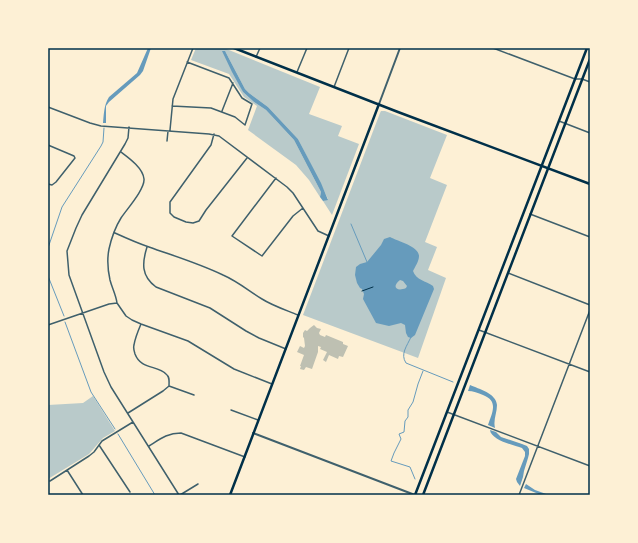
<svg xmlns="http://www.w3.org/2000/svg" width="638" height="543" viewBox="0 0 638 543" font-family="Signika,sans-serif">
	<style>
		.green { fill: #b9caca }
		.water { fill: #669bbc; fill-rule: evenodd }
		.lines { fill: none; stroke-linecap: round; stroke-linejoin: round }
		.stream { stroke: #669bbc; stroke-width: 1 }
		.building { fill: #bec0b2 }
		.path { stroke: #003049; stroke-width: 1 }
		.minor { stroke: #3f606c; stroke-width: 1.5 }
		.tertiary { stroke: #3f606c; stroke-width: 2 }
		.secondary { stroke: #003049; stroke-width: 2.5 }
		.primary { stroke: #003049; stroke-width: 2.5 }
		.neatline { fill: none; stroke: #003049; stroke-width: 1.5 }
	</style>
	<rect width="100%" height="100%" fill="#fdf0d5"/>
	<path class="green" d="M196 48H224L320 87 309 114 342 126 338 136 359 144 332 215 323 201 328 199 298 139 268 107 249 93 245 89 225 51 243 92 254 102 266 110 294 140 321 192 320 197 309 180 296 165 248 130 257 106 244 97 229 74 191 60Z
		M381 111H385L447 135 430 178 447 185 425 242 437 247 428 270 446 278 418 358 303 315 380 113Z
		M93 396 115 431 103 438 89 454 48 479V405L83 403Z"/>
	<path class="water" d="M148 48H151L143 71 140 75 109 102 106 106V123H103C104 113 104 105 109 97L137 73Z
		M222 51H225L245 89 249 93 268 107 298 139 321 183 328 200 323 201 320 197 321 192 294 140 266 110 254 102 243 92 232 72Z
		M390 237C397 241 419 246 419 256 419 261 415 267 413 271 416 280 426 281 433 286L434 289 415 335 411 338 408 337 406 333 405 325 401 323 389 326 376 323 363 299 364 294 362 289 360 288 357 283 355 275 356 267 360 264 367 262 381 245 384 239ZM400 280 403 281 407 286 406 288C397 292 391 287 400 280Z
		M470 385C479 389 496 393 497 405 497 413 493 420 495 428L488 425C492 413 499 401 483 395 478 393 473 391 468 391Z
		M490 430 496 432 501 437 522 444 527 446 529 449V454L528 458 524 471 523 477 520 486 517 482 516 479 525 456V452L522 448C513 445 491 440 490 430Z
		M526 484 535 490 549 495H541L524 488Z"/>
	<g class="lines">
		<path class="stream" d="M351 224 367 262
			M48 248 62 207 101 146 103 142 104 128
			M48 276 64 316
			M65 322 91 392 115 429
			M411 337C407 346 400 354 406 363L453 382
			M118 434 155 495
			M415 479 410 467 391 461 394 453 401 439 399 434 404 432 405 421 408 417V410L413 402 418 384 423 371"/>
	</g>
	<path class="building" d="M314 325 317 328 321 329 319 333 320 335 325 337 326 335 343 342V344L348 346 343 357 339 356 338 359 329 355 326 362 323 360 327 352 320 349 321 347 318 346V352L312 369 306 367 304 370 300 369 301 366H300L304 355 297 352 300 346 304 348 305 346 304 338 303 337V333L305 330 307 331 310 328Z"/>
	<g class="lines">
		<path class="path" d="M362 291 373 287"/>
		<path class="minor" d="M493 48 575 79H582L590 82
			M256 57 260 48
			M297 72 307 48
			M334 87 349 48
			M172 106 211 108 235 117 245 125 252 104 242 98 229 78 187 62
			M48 107 90 123 101 126 209 134 219 136 287 187 293 193 318 231 329 236
			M222 111 233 83
			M559 121 590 133
			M129 127 128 138 125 144 82 215 76 228 67 251 69 275 104 372 111 387 179 495
			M170 130 173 99 193 48
			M214 134 211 145 170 202V213L174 217 186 222 193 223 199 221 206 210 247 158
			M167 141 168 131
			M48 145 74 156 75 158 56 182 52 185 48 184
			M276 178 232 236 262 256 293 216 303 208
			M530 214 590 237
			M115 233C126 238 137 243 149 247 174 256 198 263 223 275 237 281 249 291 262 299 273 306 286 310 298 315
			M147 247C142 263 141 276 156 287L210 308 246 331 259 338 286 349
			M508 273 590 305
			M117 303C116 295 112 288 110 280 108 271 107 259 109 249 111 240 116 226 121 218 127 209 145 189 144 179 143 168 129 158 121 152
			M48 325 109 304 117 303 126 316 132 320 141 324 188 341 234 369 272 384
			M479 330 590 372
			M169 386 194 395
			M231 410 258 420
			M447 412 590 466
			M128 413 163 391 169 386C169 381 170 377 166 374 158 365 141 370 135 354 134 351 133 348 134 345 135 338 138 331 141 324
			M99 445 130 492
			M149 446C160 439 167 433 181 433L245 457
			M67 470 83 495
			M50 481 89 456 94 452 102 441 133 422
			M180 495 198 484
			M519 495 590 310"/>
		<path class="tertiary" d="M379 104 400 48
			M253 433 415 495"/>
		<path class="secondary" d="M234 48 398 112 590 184
			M230 495 379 104"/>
		<path class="primary" d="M415 495 587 48
			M423 495 590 59"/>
	</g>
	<rect width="638" height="543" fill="none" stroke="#fdf0d5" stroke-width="98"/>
	<rect x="49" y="49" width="540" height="445" class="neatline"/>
</svg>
